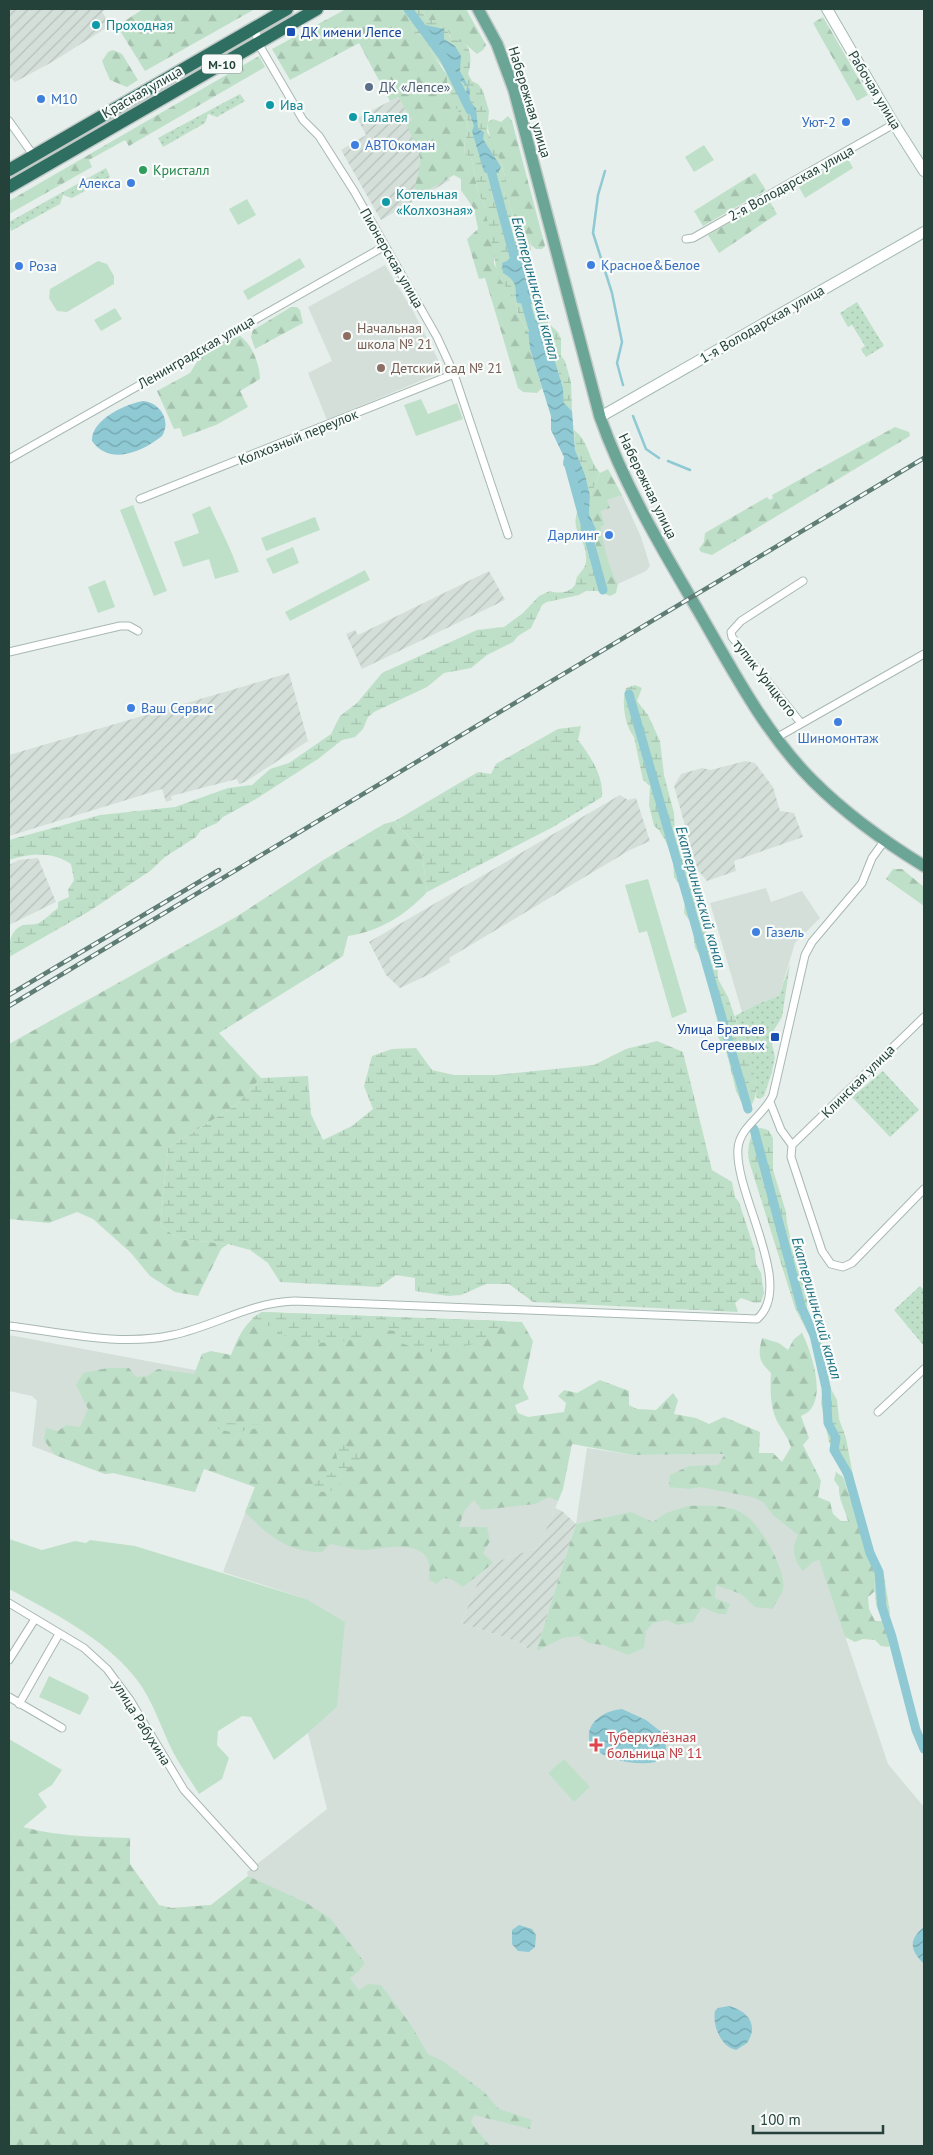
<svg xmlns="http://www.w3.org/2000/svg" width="933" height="2155" viewBox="0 0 933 2155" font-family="'PT Sans',sans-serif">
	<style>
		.built { fill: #d4dfda }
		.industrial { fill: url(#industrial-furrows) }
		.grass { fill: url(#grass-dots) }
		.forest { fill: url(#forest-firs) }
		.wetland { fill: url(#wetland-marsh) }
		.green { fill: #bfe0c8 }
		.water { fill: url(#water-waves) }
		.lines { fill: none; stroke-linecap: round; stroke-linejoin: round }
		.stream { stroke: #8ec9d4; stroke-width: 2.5 }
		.canal { stroke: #8ec9d4; stroke-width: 9 }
		.street-casing { stroke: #a8b8b2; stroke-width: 9 }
		.secondary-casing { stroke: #a4bbb3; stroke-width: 12 }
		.primary-casing { stroke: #c2cac8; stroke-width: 14 }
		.highway-casing { stroke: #c2cac8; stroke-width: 15 }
		.street { stroke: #fff; stroke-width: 7 }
		.secondary { stroke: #fff; stroke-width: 10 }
		.primary { stroke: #6aa596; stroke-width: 11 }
		.highway { stroke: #2f6f62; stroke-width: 12 }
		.rail-casing { stroke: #5f7d75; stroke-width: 4.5 }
		.rail { stroke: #f7fbf9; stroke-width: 2.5; stroke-dasharray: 8; stroke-linecap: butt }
		.culture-dot { fill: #0f9aa8; stroke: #f7fbf9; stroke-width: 2 }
		.transit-dot { fill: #1a4fb4; stroke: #f7fbf9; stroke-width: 2 }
		.service-dot { fill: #5c6f8a; stroke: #f7fbf9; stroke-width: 2 }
		.shop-dot { fill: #3f7fe0; stroke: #f7fbf9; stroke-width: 2 }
		.leisure-dot { fill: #2e9e5b; stroke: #f7fbf9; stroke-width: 2 }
		.education-dot { fill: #8d6e63; stroke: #f7fbf9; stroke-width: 2 }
		.health-dot { fill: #e0444e; stroke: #f7fbf9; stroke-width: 2 }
		.labels { text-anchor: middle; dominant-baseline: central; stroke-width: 4.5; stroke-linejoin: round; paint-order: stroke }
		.shield { fill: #f7fbf9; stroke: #637a73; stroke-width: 1 }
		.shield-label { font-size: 12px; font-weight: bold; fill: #24423a }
		.culture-label { font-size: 14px; fill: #0d838f; stroke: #f7fbf9; text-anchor: start }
		.transit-label { font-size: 14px; fill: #164399; stroke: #f7fbf9; text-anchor: start }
		.service-label { font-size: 14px; fill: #4e5e75; stroke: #f7fbf9; text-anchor: start }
		.street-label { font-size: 14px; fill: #24423a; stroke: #f7fbf9 }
		.shop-label { font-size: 14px; fill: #366cbe; stroke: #f7fbf9; text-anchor: start }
		.leisure-label { font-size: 14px; fill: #27864d; stroke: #f7fbf9; text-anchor: start }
		.education-label { font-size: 14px; fill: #785e54; stroke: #f7fbf9; text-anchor: start }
		.health-label { font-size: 14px; fill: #be3a42; stroke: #f7fbf9; text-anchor: start }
		.water-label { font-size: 15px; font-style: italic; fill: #1c6f80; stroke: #f7fbf9 }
	</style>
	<defs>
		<pattern id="industrial-furrows" width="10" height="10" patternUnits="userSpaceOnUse" patternTransform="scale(1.25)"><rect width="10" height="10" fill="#d4dfda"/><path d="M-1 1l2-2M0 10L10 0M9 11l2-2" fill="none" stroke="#b6c1bc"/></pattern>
		<pattern id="grass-dots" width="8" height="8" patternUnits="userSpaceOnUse" patternTransform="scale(1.25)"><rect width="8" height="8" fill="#bfe0c8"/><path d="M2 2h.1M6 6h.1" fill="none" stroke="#a4c1ad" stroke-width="1.8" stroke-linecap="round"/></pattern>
		<pattern id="forest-firs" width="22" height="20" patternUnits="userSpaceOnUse" patternTransform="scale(1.25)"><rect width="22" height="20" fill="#bfe0c8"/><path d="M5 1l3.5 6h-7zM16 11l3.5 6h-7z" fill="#a4c1ad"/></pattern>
		<pattern id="wetland-marsh" width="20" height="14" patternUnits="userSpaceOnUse" patternTransform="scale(1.25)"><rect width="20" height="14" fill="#bfe0c8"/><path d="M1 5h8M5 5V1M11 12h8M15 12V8" fill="none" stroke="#a4c1ad"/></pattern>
		<pattern id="water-waves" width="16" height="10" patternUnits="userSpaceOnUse" patternTransform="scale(1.25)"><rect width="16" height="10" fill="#8ec9d4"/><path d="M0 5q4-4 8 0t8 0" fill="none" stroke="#74a5ad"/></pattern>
	</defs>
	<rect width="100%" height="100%" fill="#e6efeb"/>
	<path class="built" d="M385 265 413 311 444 371 327 420 308 373 332 361 308 307Z
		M622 495 641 537 650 566 646 571 618 584 611 571 604 549 601 527 605 525 601 511 607 500Z
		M766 888 771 902 802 891 820 918 795 943 779 996 757 1004 742 1012 710 903Z
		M9 1335 392 1407 563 1489 539 1547 493 1563 481 1575 461 1623 519 1642 527 1648 537 1651 576 1524 587 1448 633 1455 773 1453 789 1469 888 1764 924 1807V2146H490L471 2122 172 1908 211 1905 248 1876 247 1872 327 1809 308 1733 337 1707 306 1599 223 1572 255 1487 204 1468 195 1492 113 1473 105 1474 32 1446 37 1401 32 1396 9 1391Z"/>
	<path class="industrial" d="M9 9H106L102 12 111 25 52 62 15 82 11 78 9 80Z
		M398 97 450 180 381 220 341 150 366 135 357 118Z
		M489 571 505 600 362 669 346 634 355 630 358 635Z
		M289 673 308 741 245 782 239 784 237 779 171 796 172 800 166 802 162 789 9 836V755Z
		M745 761 755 763 773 787 780 811 794 813 803 837 734 861 736 871 707 881 697 869 674 786 681 774 702 768 711 770Z
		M620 795 628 800 636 798 650 841 630 850 449 958 450 962 428 975 400 988 386 975 369 942Z
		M38 858 56 902 9 925V865L19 860Z
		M555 1508 562 1511 576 1524 536 1651 527 1648 519 1642 461 1623 481 1575 493 1563 539 1547Z"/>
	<path class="grass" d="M240 94 245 101 217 117 208 114 205 123 163 147 158 138Z
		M106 168 110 177 72 198 63 195 60 204 11 231 9 222Z
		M857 302 884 346 866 357 861 349 865 346 852 325 848 327 840 313Z
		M790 964 782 1017 774 1030 772 1044 775 1057 772 1072 764 1096 760 1099 756 1097C758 1079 750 1059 741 1045L742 1038 735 1016 757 1004 779 996Z
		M883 1071 919 1110 890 1137 852 1097Z
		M920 1286 924 1290V1346L894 1310Z"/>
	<path class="forest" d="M143 9H255L145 71 117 26Z
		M346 9H399L408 16 414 32 426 38 433 55 447 75C447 90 455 111 467 119 470 132 462 141 465 154L472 160 478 194 484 203 494 248V264L516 300 518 314 528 332 530 349 542 388 537 393 523 392 518 388 485 278 479 279 467 239 478 229 474 209 461 190V179L454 175 416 197C412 183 422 172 420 157 418 146 410 134 406 123L412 120 398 97 390 101 359 43 290 80 272 49Z
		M421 9H466L486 45 483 50 477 54 464 43 451 39 444 20H428Z
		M823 17 868 95 857 101 813 23Z
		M113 50 122 54 138 80 127 87 110 80 102 61 108 52Z
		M259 56 265 67 129 146 125 140 89 160 92 167 9 214V201Z
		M508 116 512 121 545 246 542 249H536L531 245 530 239 521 234C520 223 516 221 512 212 509 205 509 200 504 193 512 170 486 143 488 122L493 119 501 122Z
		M755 173 766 190 703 226 694 211Z
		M769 200 777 214 719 253 708 235Z
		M291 307H297L300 310 303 323 255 349 251 337 253 330Z
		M240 336C252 344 260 365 260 379L240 391 248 407 216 425 183 437 180 428 174 429 157 391 190 373 202 354 233 338Z
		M895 427 909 432 910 436 712 555 701 552 699 549 704 542 705 533 767 497 770 500 773 498 772 495Z
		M608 469 622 495 607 500 610 508 601 511 605 525 601 527C604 548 608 566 618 584L616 593 610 596 598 591 603 572 596 558V529L589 514 590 496 600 473Z
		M395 821 422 852 427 892C405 916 379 931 348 936L343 956 219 1033 261 1078 235 1106 168 1148 160 1226 180 1239 228 1244 221 1249 198 1296 175 1292 150 1276 131 1253 93 1219 77 1212 49 1223 9 1219V1044L236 917 325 859 384 824Z
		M893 869H902L924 887V906L886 879Z
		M262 1312 522 1322 533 1341 523 1387 529 1399 515 1405 518 1413 528 1417 564 1412 566 1403 558 1396 564 1390 577 1393 600 1380 629 1391V1405L637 1409 656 1410 673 1393 678 1400 674 1414 696 1418 709 1424 724 1417 760 1432 759 1453H773L782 1462 791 1447C787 1436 784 1433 778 1423 770 1409 770 1388 771 1373 758 1361 758 1355 762 1338L779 1343 788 1350 794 1339 802 1333C812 1353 830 1406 801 1416L809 1438 803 1445 821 1481 818 1497 830 1502 833 1514 841 1521H848C845 1509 838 1498 839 1487L834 1480 836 1472 843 1477 873 1568 875 1591 868 1597 869 1609 875 1621H884C889 1626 891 1640 889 1647L881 1646 875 1640 863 1639 855 1642 845 1637 819 1560 813 1562 803 1571C793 1559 791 1549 798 1535L773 1515 763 1502 752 1497 700 1487 689 1489 669 1487 670 1475 689 1466 718 1465 725 1454 633 1455 572 1444 563 1489 558 1501 549 1497 535 1504 482 1510 474 1500 464 1511 459 1527H487L490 1541 483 1553 493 1563 463 1587 451 1579 444 1578 436 1584 429 1580C429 1575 430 1568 429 1564 423 1538 382 1549 365 1550 354 1550 341 1546 330 1544L322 1552C289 1553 267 1535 245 1512L255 1487 204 1469 195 1492 113 1473 105 1474 55 1455 44 1440 46 1428 58 1431 66 1425 80 1427 88 1409 76 1385 83 1373 108 1368H129L136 1377 147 1376 158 1369 194 1374 202 1354 211 1351 231 1355C238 1337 245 1322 262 1312Z
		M688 1506C706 1506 730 1504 745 1515 760 1524 787 1571 783 1589 782 1595 775 1603 772 1609L755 1607 741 1594 716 1585 715 1598 730 1604 726 1614H718L702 1607 693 1622 677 1625 667 1620 653 1623 646 1631 644 1648 628 1655 603 1645 588 1643 579 1636 563 1638 536 1651 576 1524 631 1512 653 1522 666 1513Z
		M9 1823C48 1836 89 1837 130 1838V1864L159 1905 172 1908 211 1905 248 1876 305 1902 331 1919 365 1963 359 1971 350 1978 359 1990 368 1984 381 1985 411 2025 428 2054 443 2061 484 2092 499 2109 532 2120 530 2129 474 2115 471 2122 490 2146H9Z"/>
	<path class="wetland" d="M399 9H421L428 20H444L449 23 448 32 451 39C455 40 460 41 463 42 473 49 471 65 468 74L472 81 478 84 483 91 489 111 487 132 494 143 505 176 507 185 504 193C509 200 509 205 512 212 516 221 520 223 521 234L530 239 532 270 539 283 540 310 546 314 548 323 558 332 561 339V356L565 361 571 382 572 411 564 403 563 388 545 328 532 321 536 328 533 332H528L518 314 516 300 498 277 484 203 478 194 472 160 465 154C462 141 470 132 467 119L460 114 449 97 447 75 444 68 433 55 426 38 414 32 408 16Z
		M574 430C589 441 588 459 600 473L590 496 575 450Z
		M579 508 578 515 583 535H595L596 529V558L603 572 598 591H586L579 595 547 602 542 605 531 628 518 636 513 642 487 655 471 668 444 673 427 687 374 712 368 717 363 729 355 737 342 740 318 759 256 799 223 817 217 823 201 830 196 837 165 857 150 871 88 912 9 957C9 946 9 929 24 925 29 924 35 925 39 923 46 919 52 912 58 908V902L69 897 68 890 74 880 71 864C52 851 30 853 9 860V840L100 815 175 807 228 788 252 785 270 769 289 763 331 734 340 716 357 703 382 673 477 630 504 627 523 613 539 596 550 591C559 594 569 593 575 585 576 582 576 579 577 577 582 570 587 567 586 557 586 537 568 531 579 508Z
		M635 685 642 688 637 701 648 715 660 741 664 775 674 813 675 833 684 850 683 860 685 866 693 874 692 888 701 905 705 919 706 937 717 951 718 979 728 997 742 1038 741 1045C752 1062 765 1092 748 1109H745L736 1091 727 1054 718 1037 717 1020 707 977 701 957 695 948 692 924 684 913 685 897 682 888 674 877 673 861 666 842 659 830 654 826 649 805 650 786 643 780 634 737C625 726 621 702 626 688Z
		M581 726 578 740C590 755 604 777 602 797L553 827 427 892 422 852 395 821 478 772 491 774 496 764 558 729Z
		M657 1041 683 1052 712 1170 732 1182 735 1197 739 1202 755 1251 756 1264 761 1273 764 1293 761 1302 755 1303 741 1298 735 1303 738 1312 533 1302 509 1284H486L461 1295 448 1296 415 1291V1278L396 1275 379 1287 280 1282 268 1263 250 1250 228 1244 180 1239 160 1226 168 1148 235 1106 261 1078 308 1076 311 1114 323 1140 352 1126 373 1109 364 1086 372 1056 392 1049 416 1048 432 1070 454 1075H495L594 1065 626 1049Z
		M761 1128 768 1130 773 1138V1170L786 1212 787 1223 795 1260 807 1297V1309L826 1352V1362L832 1364 828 1372 831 1389 837 1400 839 1419 846 1438 856 1492 874 1552 884 1575 890 1613 887 1619 881 1616 876 1605 873 1568 838 1460 829 1442 821 1403 823 1385 815 1347 795 1308 749 1161C747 1150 749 1140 754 1129Z
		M262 1312 506 1321 481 1342 439 1353 420 1350 401 1343 395 1331C373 1328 370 1336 350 1340 330 1344 286 1346 275 1327L262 1325 252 1318Z
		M228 1423 266 1425C247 1432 229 1436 210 1425Z
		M342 1444 360 1452V1460L345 1470 342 1481 335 1490 322 1492 310 1489 322 1477 333 1472 337 1459 335 1446Z"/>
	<path class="green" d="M704 145 714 160 694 172 685 157Z
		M847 157 853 168 805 198 798 185Z
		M247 199 256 215 238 225 229 209Z
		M300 258 305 267 248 300 243 291Z
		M98 261 107 264 114 276V284L67 312 57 311 49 298 50 289Z
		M115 308 122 319 101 331 94 320Z
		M421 399 428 414 457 403 463 419 416 436 404 405Z
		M133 505 167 591 154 596 120 510Z
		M210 506C220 529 231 548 239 572L215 579 209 559 183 567 174 542 199 533 192 514Z
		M315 517 320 530 266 551 261 538Z
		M293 547 299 563 273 574 266 559Z
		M365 570 370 580 290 621 285 612Z
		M105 580 115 607 98 613 88 587Z
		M648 879 687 1012 672 1018 647 931 639 933 625 885Z
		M9 1539 42 1550 75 1541 86 1543 90 1540 135 1546 306 1599 345 1622 337 1707 308 1733 274 1760 251 1717 242 1716 218 1731 217 1745 229 1758 222 1779 199 1794C191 1781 181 1767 173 1752 160 1726 152 1697 133 1675 102 1637 52 1612 9 1589Z
		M49 1676 88 1695 89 1698 80 1715 39 1697Z
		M9 1739 62 1770 52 1785 38 1794 47 1807 22 1828 9 1823Z
		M564 1759 590 1787 574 1802 548 1773Z"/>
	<path class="water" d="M425 25 444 29V39L455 46 461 56 460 71 470 90 469 101 476 108 478 129 484 132 483 139 501 167 498 173 489 174 484 172 472 131 474 126 465 99 467 87C463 81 459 80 454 76 448 70 443 57 443 48L420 30Z
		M512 244C525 246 528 259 526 271L530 273 534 281 531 288 532 301 530 304 517 303C514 289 520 283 503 273L502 263 507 261 515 252Z
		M531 320H536L545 328 563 388 564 403 572 411 575 450 585 475 590 496 589 514 596 529 592 539 583 535C578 520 581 483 572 473 569 470 566 467 563 465L564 457 551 430V416L530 349 528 332H533L536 328Z
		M143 401C159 402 172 420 162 436 142 452 110 466 92 441 91 420 125 404 143 401Z
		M622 1709 646 1720 665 1735 666 1750 656 1762C635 1766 609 1760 592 1748 581 1726 601 1711 622 1709Z
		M519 1925 532 1929 536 1935 535 1947 529 1952 518 1951 512 1944V1930Z
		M924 1927V1964C910 1950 908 1940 924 1927Z
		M729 2006C748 2011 759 2025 747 2043L736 2050C721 2047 712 2025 715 2011L718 2008Z"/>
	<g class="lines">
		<path class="stream" d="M605 171 598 195 593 233 612 293 622 342 617 363 623 385
			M633 416 646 449 659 458
			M668 461 690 470"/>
		<path class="canal" d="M408 9 444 58 470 110
			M489 163 516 264
			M523 293 537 343
			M568 462 603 590
			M629 694 748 1109
			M754 1129 801 1306 814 1335 826 1388 828 1423 836 1438 834 1450 848 1474 870 1553 879 1572 882 1607 892 1637 916 1730 924 1749"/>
		<defs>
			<path id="street" d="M255 27 258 43 303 120 319 136 354 191 437 337 454 374 508 535
				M9 121 34 156
				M686 239 693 238 894 124
				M9 459 385 246
				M140 499 454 374
				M9 652 120 626H129L138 631
				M800 722 732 637 731 632 741 621 803 581
				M776 738 924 654
				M770 1102 781 1130 792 1145 791 1157 822 1251 831 1264 843 1267 852 1263 924 1189
				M792 1145 924 1017
				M9 1326C61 1332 120 1347 173 1335 215 1326 248 1303 294 1301L757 1319C796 1286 734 1194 738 1148 740 1126 765 1115 773 1095L805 955 812 942 862 883 872 858 885 840
				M878 1412 924 1369
				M9 1603 84 1648 107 1669 130 1700 184 1790 254 1867
				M9 1660 35 1619
				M9 1697 62 1728
				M19 1704 59 1634"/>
			<path id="secondary" d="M827 9 891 119 924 171
				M600 417 924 232"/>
			<path id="primary" d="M478 9 497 44 514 90 600 417C625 487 662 549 699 612 733 671 765 733 813 781 846 814 885 842 924 866"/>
			<path id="highway" d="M9 170 287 9
				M9 187 317 9"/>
		</defs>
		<use href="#street" class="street-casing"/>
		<use href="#secondary" class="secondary-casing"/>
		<use href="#primary" class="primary-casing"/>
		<use href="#highway" class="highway-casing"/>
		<use href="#street" class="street"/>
		<use href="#secondary" class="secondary"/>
		<use href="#primary" class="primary"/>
		<use href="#highway" class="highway"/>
		<defs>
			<path id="rail" d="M9 995 219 870
				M9 1006 924 458"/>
		</defs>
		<use href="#rail" class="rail-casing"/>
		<use href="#rail" class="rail"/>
	</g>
	<g class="culture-dot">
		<circle cx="96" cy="25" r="5"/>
		<circle cx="270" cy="105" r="5"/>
		<circle cx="353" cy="117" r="5"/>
		<circle cx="386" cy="202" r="5"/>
	</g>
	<g class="transit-dot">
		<rect x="286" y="27" width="10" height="10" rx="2.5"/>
		<rect x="770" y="1032" width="10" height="10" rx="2.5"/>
	</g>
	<circle class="service-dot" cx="369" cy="87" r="5"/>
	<g class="shop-dot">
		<circle cx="41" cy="99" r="5"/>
		<circle cx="846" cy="122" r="5"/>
		<circle cx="355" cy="145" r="5"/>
		<circle cx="131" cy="183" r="5"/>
		<circle cx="591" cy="265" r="5"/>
		<circle cx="19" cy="266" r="5"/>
		<circle cx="609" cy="535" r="5"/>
		<circle cx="131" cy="708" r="5"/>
		<circle cx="838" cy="722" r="5"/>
		<circle cx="756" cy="932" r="5"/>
	</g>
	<circle class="leisure-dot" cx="143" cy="170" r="5"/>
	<g class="education-dot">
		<circle cx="347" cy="336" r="5"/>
		<circle cx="381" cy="368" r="5"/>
	</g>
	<path class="health-dot" d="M593.5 1737.5h5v5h5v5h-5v5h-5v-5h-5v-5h5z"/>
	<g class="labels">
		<rect class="shield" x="202" y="54.5" width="40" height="19" rx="4"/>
		<g class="shield-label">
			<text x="222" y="64">М-10</text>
		</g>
		<g class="culture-label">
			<text x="106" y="25">Проходная</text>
			<text x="280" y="105">Ива</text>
			<text x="363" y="117">Галатея</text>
			<text x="396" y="194">Котельная<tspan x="396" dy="16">«Колхозная»</tspan></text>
		</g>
		<g class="transit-label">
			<text x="301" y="32">ДК имени Лепсе</text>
			<text x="765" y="1029" text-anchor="end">Улица Братьев<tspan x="765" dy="16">Сергеевых</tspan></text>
		</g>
		<g class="service-label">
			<text x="379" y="87">ДК «Лепсе»</text>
		</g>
		<g class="street-label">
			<text transform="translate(875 90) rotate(59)">Рабочая улица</text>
			<text transform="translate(142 92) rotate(-30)">Красная улица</text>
			<text transform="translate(530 102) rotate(73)">Набережная улица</text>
			<text transform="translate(791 183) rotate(-29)">2-я Володарская улица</text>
			<text transform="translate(392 258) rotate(60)">Пионерская улица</text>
			<text transform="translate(762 324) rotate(-30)">1-я Володарская улица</text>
			<text transform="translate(196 352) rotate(-30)">Ленинградская улица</text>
			<text transform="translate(298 437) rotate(-22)">Колхозный переулок</text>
			<text transform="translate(648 486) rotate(64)">Набережная улица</text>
			<text transform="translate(765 678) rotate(52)">тупик Урицкого</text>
			<text transform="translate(858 1081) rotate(-45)">Клинская улица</text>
			<text transform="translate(142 1723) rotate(58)">улица Рабухина</text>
		</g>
		<g class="shop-label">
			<text x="51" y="99">М10</text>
			<text x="836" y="122" text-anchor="end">Уют-2</text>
			<text x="365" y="145">АВТОкоман</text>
			<text x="121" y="183" text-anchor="end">Алекса</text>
			<text x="601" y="265">Красное&amp;Белое</text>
			<text x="29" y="266">Роза</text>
			<text x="599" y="535" text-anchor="end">Дарлинг</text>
			<text x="141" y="708">Ваш Сервис</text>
			<text x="838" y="738" text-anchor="middle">Шиномонтаж</text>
			<text x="766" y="932">Газель</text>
		</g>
		<g class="leisure-label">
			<text x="153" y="170">Кристалл</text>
		</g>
		<g class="education-label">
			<text x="357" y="328">Начальная<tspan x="357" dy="16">школа № 21</tspan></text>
			<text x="391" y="368">Детский сад № 21</text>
		</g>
		<g class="health-label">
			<text x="607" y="1737">Туберкулёзная<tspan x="607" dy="16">больница № 11</tspan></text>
		</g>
		<g class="water-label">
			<text transform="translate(536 288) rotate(75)">Екатерининский канал</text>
			<text transform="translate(701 897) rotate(74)">Екатерининский канал</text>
			<text transform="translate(817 1308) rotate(74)">Екатерининский канал</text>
		</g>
	</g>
	<rect width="933" height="2155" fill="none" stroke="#24423a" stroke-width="20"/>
	<path d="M753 2125v8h130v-8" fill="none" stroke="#24423a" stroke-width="2.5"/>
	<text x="760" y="2125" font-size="15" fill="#24423a" stroke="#f7fbf9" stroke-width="4" paint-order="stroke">100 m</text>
</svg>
